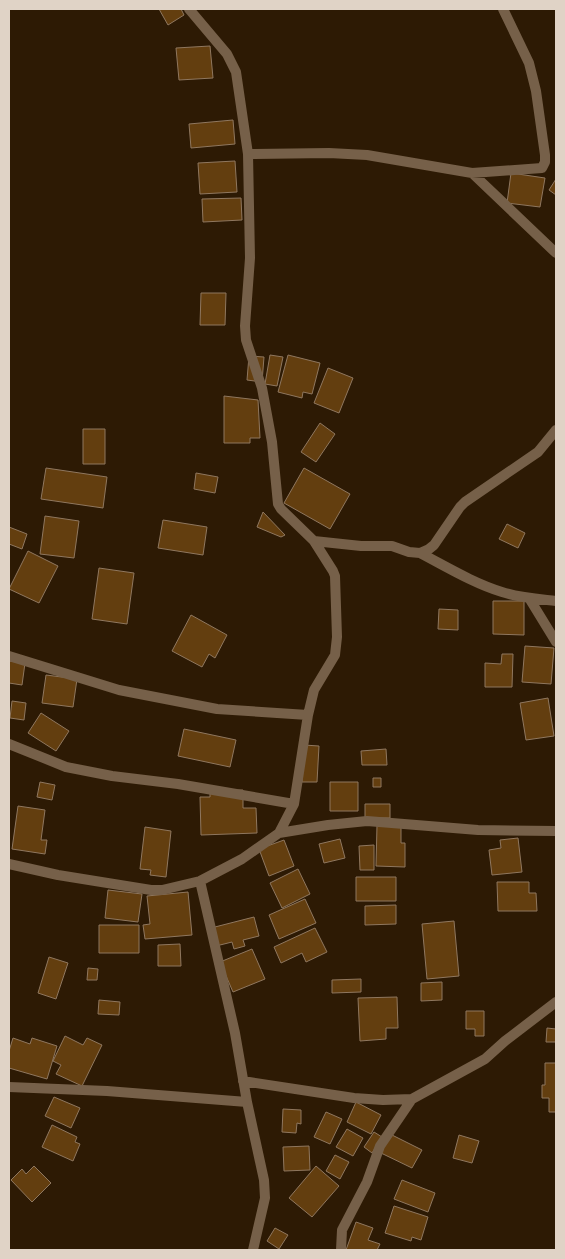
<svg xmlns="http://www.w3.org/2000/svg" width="565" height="1259" viewBox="0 0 565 1259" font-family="Arial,sans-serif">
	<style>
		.building { fill: #633e0f; stroke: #8f775f }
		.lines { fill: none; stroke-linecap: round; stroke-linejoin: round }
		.street { stroke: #766049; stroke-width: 10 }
	</style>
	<rect width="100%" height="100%" fill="#2d1a04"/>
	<path class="building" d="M159 9H181L184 15 168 25Z
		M210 46 213 78 179 80 176 48Z
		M233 120 235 144 191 148 189 124Z
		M235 161 237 192 200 194 198 163Z
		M511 173 545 178 540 207 507 203Z
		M556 179V195L549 190Z
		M241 198 242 220 203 222 202 199Z
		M201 293H226L225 325H200Z
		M270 355 283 357 277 386 265 384Z
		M288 355 320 363 312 394 303 392 302 398 278 392Z
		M249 356 264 357 262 382 247 380Z
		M328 368 353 378 339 413 314 403Z
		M224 396 258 400 260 438H250V443H224Z
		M320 423 335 434 316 462 301 452Z
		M83 429H105V464H83Z
		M46 468 107 477 103 508 41 499Z
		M304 468 350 494 330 529 284 503Z
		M196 473 218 477 215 493 194 489Z
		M263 512 285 535 281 537 257 527Z
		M45 516 79 521 74 558 40 554Z
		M163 520 207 527 203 555 158 548Z
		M507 524 525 533 518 548 499 539Z
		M9 527 27 534 22 549 9 544Z
		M28 551 58 566 39 603 9 589Z
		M99 568 134 573 127 624 92 619Z
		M493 601H524V635L493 634Z
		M439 609 458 610V630L438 629Z
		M191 615 227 635 215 658 209 654 202 667 172 651Z
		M525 646 554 648 551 684 522 682Z
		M502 654H513L512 687H485V663L501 664Z
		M9 661 25 663 22 685 9 683Z
		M46 675 77 679 73 707 42 703Z
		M548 698 554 736 526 740 520 703Z
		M12 701 26 703 24 720 10 718Z
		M41 713 69 731 56 751 28 733Z
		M184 729 236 740 230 767 178 756Z
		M304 745 319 746 317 782H302Z
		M386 749 387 765H362L361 751Z
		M373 778H381V787H373Z
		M40 782 55 785 52 800 37 797Z
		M330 782H358V811H330Z
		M243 790V808H256L257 833 201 835 200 797H210V791Z
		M365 804H390V818H365Z
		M18 806 45 810 41 840H47L45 854 12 849Z
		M377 825 401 826V843H405V867L376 866Z
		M145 827 171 831 166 877 150 875 151 870 140 869Z
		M518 838 522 872 492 875 489 850 501 848 500 840Z
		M340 839 345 858 324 863 319 844Z
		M284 840 294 866 269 876 259 849Z
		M374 845V870H360L359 846Z
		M298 869 310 894 282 908 270 883Z
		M356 877H396V901H356Z
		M497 882H529V893H536L537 911H498Z
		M108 890 142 894 138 922 105 918Z
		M188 892 192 935 145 939 143 925 150 924 147 896Z
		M305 899 316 923 279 939 269 915Z
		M396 905V924L365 925V906Z
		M254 917 259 936 243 940 245 946 234 949 232 942 216 946 211 928Z
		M454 921 459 976 427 979 422 924Z
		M99 925H139V953H99Z
		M315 928 327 952 306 962 302 953 281 963 274 947Z
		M180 944 181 966H158V945Z
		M252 949 265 979 233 992 220 962Z
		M49 957 68 963 56 999 38 993Z
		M88 968 98 969 97 980H87Z
		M361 979V992L332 993V980Z
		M442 982V1000L421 1001V983Z
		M397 997 398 1028H386V1039L360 1041 358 998Z
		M99 1000 120 1002 119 1015 98 1014Z
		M466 1011H484V1036H475V1029H466Z
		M547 1028 556 1029V1042H546Z
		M65 1036 83 1045 87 1038 102 1045 82 1086 56 1074 61 1065 53 1061Z
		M13 1038 30 1044 32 1038 57 1046 47 1079 9 1068V1051Z
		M545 1063H556V1112H549V1098H542V1085H545Z
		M54 1097 80 1108 71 1128 45 1116Z
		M356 1102 381 1115 371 1134 347 1122Z
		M283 1109 301 1110V1124L297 1123 296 1133 282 1132Z
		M326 1112 342 1119 330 1144 314 1137Z
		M52 1125 77 1137 75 1142 80 1144 73 1161 42 1147Z
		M347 1129 363 1138 353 1156 336 1147Z
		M374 1132 382 1137 372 1153 364 1147Z
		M390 1134 422 1150 412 1168 381 1153Z
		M459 1135 479 1141 472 1163 453 1158Z
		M309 1146 310 1170 284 1171 283 1147Z
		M335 1155 349 1162 340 1179 326 1171Z
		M34 1166 51 1183 32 1202 11 1180 22 1169 26 1174Z
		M316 1166 339 1186 312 1217 289 1198Z
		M402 1180 435 1193 428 1212 394 1199Z
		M394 1206 428 1217 421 1240 412 1237 411 1241 385 1233Z
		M356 1222 373 1228 368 1240 380 1244 377 1250H346Z
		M275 1228 288 1235 279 1249 267 1241Z"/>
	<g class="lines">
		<path class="street" d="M248 154 329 153 367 155 472 173 542 168 545 162V155L536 91 529 63 503 9
			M472 173 556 253
			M314 541 361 546H392L409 552 420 553 429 549 434 545 460 507 465 502 538 452 556 430
			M420 553C447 567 473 583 502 592 520 598 538 599 556 601
			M529 598 556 642
			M9 656 119 690 217 709 308 715
			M9 744 66 767 112 776 178 784 294 804
			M279 833 328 825 367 821 478 830 556 831
			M9 864 58 875 151 890H162L200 881 242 859 279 833 294 804 308 715 314 690 335 655 337 637 335 576 333 571 314 541 281 509 278 504 272 442 262 388 246 340 245 326 250 258 248 154 236 72 227 54 189 9
			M200 881 235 1033 247 1102 264 1180 265 1198 253 1250
			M243 1081 354 1098 383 1100 412 1099 485 1059 505 1041 556 1002
			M9 1087 107 1091 247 1102
			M341 1250 342 1230 367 1182 380 1146 412 1099"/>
	</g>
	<rect width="565" height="1259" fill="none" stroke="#e0d3c6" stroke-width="20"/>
</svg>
